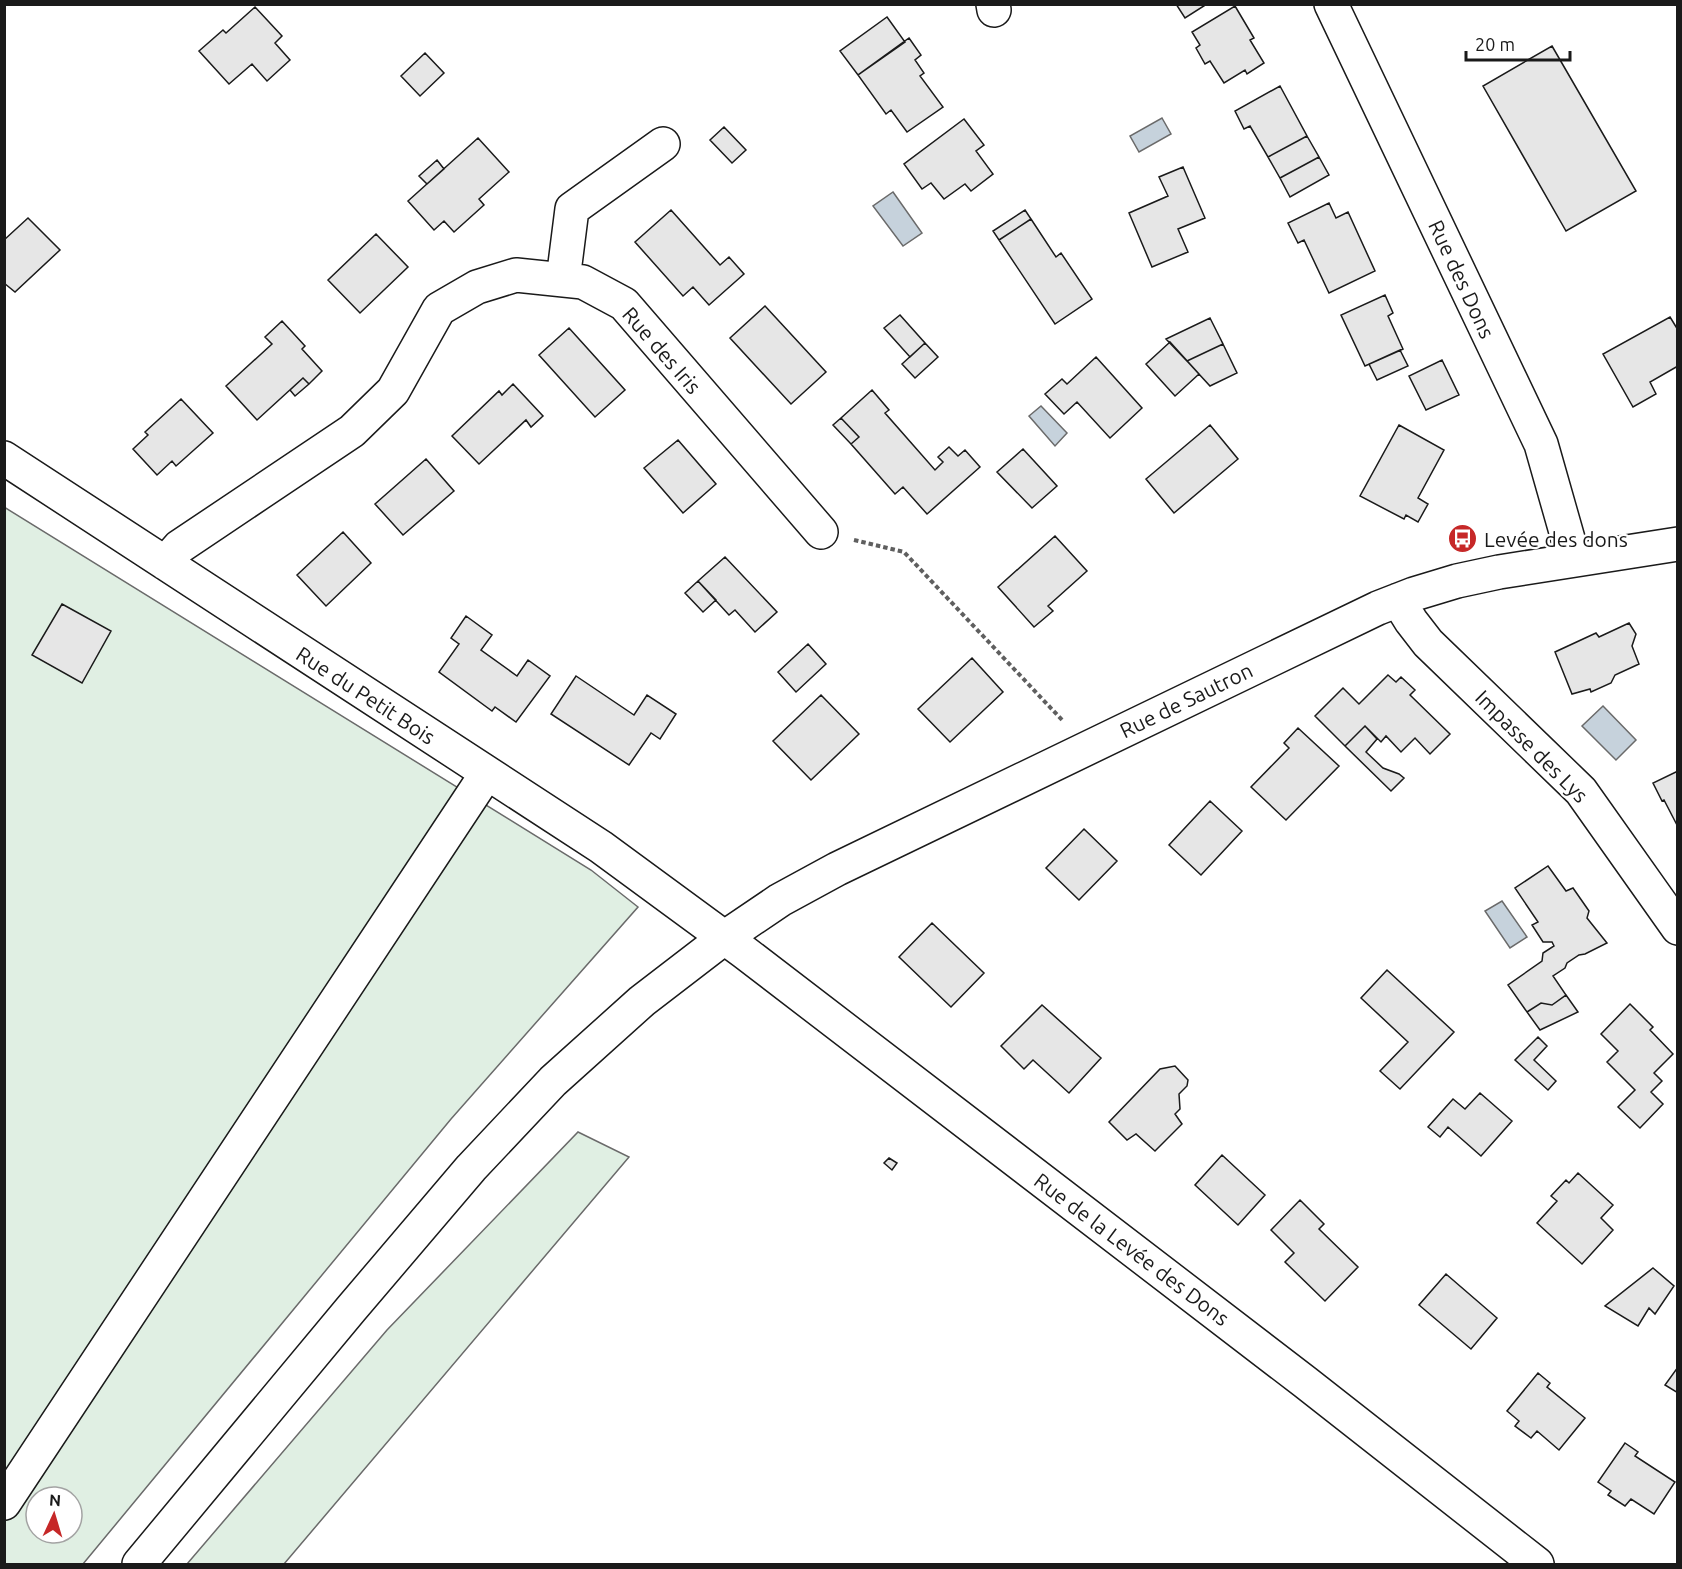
<svg xmlns="http://www.w3.org/2000/svg" width="1682" height="1569" viewBox="0 0 1682 1569" font-family="Ubuntu,sans-serif">
	<style>
		.green { fill: #e0efe3; stroke: #6a6a6a; stroke-width: 1.5; fill-rule: evenodd }
		.water { fill: #c6d2dc; stroke: #6a6a6a; stroke-width: 1.5 }
		.building { fill: #e6e6e6; stroke: #1a1a1a; stroke-width: 1.5 }
		.lines { fill: none; stroke-linecap: round; stroke-linejoin: round }
		.minor-casing { stroke: #1a1a1a; stroke-width: 36 }
		.path { stroke: #5f5f5f; stroke-width: 4; stroke-dasharray: 4.5 3; stroke-linecap: butt }
		.minor { stroke: #fff; stroke-width: 33 }
		.labels { text-anchor: middle; dominant-baseline: central; stroke-width: 4.5; stroke-linejoin: round; paint-order: stroke }
		.street-label { font-size: 21px; fill: #1a1a1a; stroke: #fff }
		.poi-label { font-size: 21px; fill: #1a1a1a; stroke: #fff; text-anchor: start }
	</style>
	<rect width="100%" height="100%" fill="#fff"/>
	<path class="green" d="M4 507 591 870 638 907 451 1119 83 1564H5ZM36 1497H72V1533H36Z
		M578 1132 629 1157 284 1564H187L387 1330Z"/>
	<path class="water" d="M1162 118 1171 134 1139 152 1130 136Z
		M893 192 922 233 903 246 873 206Z
		M1041 406 1067 433 1055 446 1029 416Z
		M1603 706 1636 740 1616 760 1582 726Z
		M1502 901 1527 937 1510 948 1485 911Z"/>
	<path class="building" d="M1176 4H1207L1185 18Z
		M1235 6 1254 38 1250 40 1264 63 1247 74 1245 70 1224 83 1210 61 1205 64 1196 48 1200 45 1192 32Z
		M255 7 282 36 275 43 290 60 267 81 252 64 229 84 199 51 223 30 226 33Z
		M887 17 905 42 858 75 840 51Z
		M909 38 921 55 915 60 924 73 920 76 943 107 907 132 891 110 886 114 858 75Z
		M1552 46 1636 191 1566 231 1483 86Z
		M425 53 444 73 420 96 401 76Z
		M1280 86 1307 136 1268 157 1250 126 1244 129 1235 111Z
		M964 119 984 145 976 151 993 174 971 191 965 184 944 199 931 183 922 189 904 164Z
		M724 127 746 150 732 163 710 140Z
		M1307 136 1319 157 1280 178 1268 157Z
		M478 138 509 172 479 199 484 205 454 232 444 221 434 230 408 201Z
		M1319 157 1329 175 1290 197 1280 178Z
		M437 160 444 169 427 184 419 176Z
		M1183 167 1205 218 1178 229 1188 252 1152 267 1129 213 1168 196 1159 177Z
		M1329 203 1336 218 1348 212 1375 271 1329 293 1304 240 1298 243 1288 223Z
		M671 210 720 265 729 257 744 274 709 305 693 287 683 296 635 242Z
		M1025 210 1031 219 999 240 993 231Z
		M28 218 60 250 15 292 4 283V240Z
		M1031 219 1056 257 1061 253 1092 299 1055 324 999 240Z
		M376 234 408 267 360 313 328 280Z
		M1385 295 1393 313 1388 316 1403 349 1365 366 1341 315Z
		M765 306 826 372 791 404 730 338Z
		M900 315 925 343 910 357 884 328Z
		M1670 317 1678 330V366L1650 382 1656 394 1633 407 1603 354Z
		M1210 318 1223 344 1187 361 1166 339Z
		M282 321 305 346 302 349 322 371 309 384 303 378 257 420 226 386 272 344 265 337Z
		M569 328 625 390 595 417 539 355Z
		M1170 342 1199 374 1175 396 1146 364Z
		M925 343 938 357 915 378 902 364Z
		M1223 344 1237 373 1210 386 1187 361Z
		M1400 350 1408 366 1377 380 1369 364Z
		M1096 357 1142 408 1110 438 1077 402 1064 414 1045 394 1062 379 1067 384Z
		M1442 360 1459 395 1426 410 1409 376Z
		M303 378 309 384 295 396 290 390Z
		M513 384 543 416 531 427 526 420 479 464 452 436 499 391 502 395Z
		M872 390 889 410 885 413 935 470 943 462 938 457 949 447 958 456 965 450 980 467 927 514 903 487 895 494 851 444 859 437 841 418Z
		M181 399 213 433 176 466 172 461 157 475 133 449 148 435 145 432Z
		M841 418 859 437 851 444 833 425Z
		M1210 425 1238 459 1174 513 1146 479Z
		M1399 425 1444 450 1418 498 1428 504 1418 522 1406 515 1404 519 1360 496Z
		M678 440 716 484 683 513 644 468Z
		M1023 449 1057 486 1032 508 997 472Z
		M426 459 454 491 403 535 375 504Z
		M343 532 371 563 326 606 297 575Z
		M1055 536 1087 571 1048 606 1053 611 1034 627 998 587Z
		M725 557 777 612 755 632 735 610 729 615 698 581Z
		M698 581 716 600 703 612 685 593Z
		M62 604 111 631 82 683 32 655Z
		M466 616 492 635 481 650 517 676 528 660 550 676 516 722 495 707 492 711 439 672 459 644 451 638Z
		M1629 623 1636 634 1632 646 1639 664 1615 675 1611 683 1591 692 1590 689 1572 694 1555 652 1596 633 1599 637Z
		M808 644 826 664 796 692 778 672Z
		M972 658 1003 692 950 742 918 709Z
		M1388 675 1396 682 1401 677 1415 690 1410 695 1450 734 1430 754 1415 738 1401 752 1386 736 1381 742 1365 726 1345 746 1315 716 1343 688 1359 704Z
		M576 676 634 715 647 695 676 714 660 739 651 733 629 765 551 714Z
		M821 695 859 734 811 780 773 741Z
		M1365 726 1377 739 1366 752 1383 768 1399 774 1404 778 1391 791 1345 746Z
		M1298 728 1339 766 1286 820 1251 787 1289 748 1284 743Z
		M1678 771V827L1664 800 1662 801 1653 783Z
		M1210 801 1242 831 1201 875 1169 845Z
		M1084 829 1117 861 1079 900 1046 868Z
		M1548 866 1566 891 1573 888 1589 911 1587 918 1607 943 1585 954 1579 955 1567 963 1565 968 1553 976 1566 995 1552 1005 1541 1003 1527 1012 1508 985 1542 961 1543 953 1554 946 1552 942H1543L1532 925 1538 922 1515 888Z
		M932 923 984 973 951 1007 899 957Z
		M1387 970 1454 1032 1400 1089 1380 1071 1408 1042 1361 998Z
		M1566 995 1578 1012 1540 1030 1527 1012 1541 1003 1552 1005Z
		M1630 1004 1653 1027 1650 1030 1673 1054 1654 1073 1662 1081 1651 1092 1663 1104 1640 1128 1618 1107 1635 1090 1607 1062 1618 1051 1601 1034Z
		M1042 1005 1101 1058 1069 1093 1033 1060 1024 1069 1001 1046Z
		M1538 1037 1547 1046 1534 1060 1556 1081 1548 1090 1515 1060Z
		M1175 1066 1188 1080 1187 1086 1179 1094 1180 1109 1175 1114 1182 1124 1155 1151 1136 1134 1127 1140 1109 1122 1160 1069Z
		M1480 1093 1512 1121 1481 1156 1448 1127 1440 1137 1428 1127 1453 1099 1465 1109Z
		M1222 1155 1265 1195 1238 1225 1195 1185Z
		M889 1158 897 1163 892 1170 884 1163Z
		M1578 1173 1613 1205 1601 1218 1613 1230 1582 1264 1537 1223 1557 1201 1551 1196 1566 1180 1569 1183Z
		M1300 1200 1324 1224 1319 1229 1358 1267 1325 1301 1285 1262 1294 1253 1271 1230Z
		M1653 1268 1674 1286 1655 1314 1649 1308 1638 1326 1605 1306Z
		M1446 1274 1497 1318 1471 1349 1419 1305Z
		M1678 1367V1393L1665 1385Z
		M1538 1373 1550 1383 1547 1387 1585 1418 1559 1450 1537 1431 1531 1438 1515 1426 1519 1421 1507 1411Z
		M1625 1443 1638 1452 1635 1456 1675 1482 1654 1514 1631 1499 1625 1506 1608 1495 1611 1491 1598 1482Z"/>
	<g class="lines">
		<defs>
			<path id="minor" d="M993 4 994 10
				M1331 4 1541 444 1574 560
				M563 280 572 209 663 144
				M4 458 601 847 744 952 1305 1382 1537 1564
				M165 563 179 547 352 431 393 391 439 309 477 287 516 275 583 282 624 304 821 532
				M1398 600 1411 621 1428 643 1581 791 1678 928
				M4 1503 487 773
				M139 1564 351 1309 471 1168 553 1081 642 1001 724 938 780 900 837 869 1378 608 1414 594 1457 581 1499 572 1678 544"/>
		</defs>
		<use href="#minor" class="minor-casing"/>
		<path class="path" d="M854 540 904 552 1063 721"/>
		<use href="#minor" class="minor"/>
	</g>
	<defs>
		<symbol id="bus-disc" viewBox="-11 -11 22 22"><circle r="9.5" fill="#c62828" stroke="#fff"/><path d="M-5-6H5V4H4V6H2V4H-2V6H-4V4H-5ZM-3.5-4V0h7V-4ZM-3.5 1.2v1.5H-2V1.2ZM2 1.2v1.5H3.5V1.2Z" fill="#fff"/></symbol>
	</defs>
	<g fill-rule="evenodd">
		<use href="#bus-disc" x="1446" y="522" width="33" height="33"/>
	</g>
	<g class="labels">
		<g class="street-label">
			<text transform="translate(1462 279) rotate(65)">Rue des Dons</text>
			<text transform="translate(662 350) rotate(49)">Rue des Iris</text>
			<text transform="translate(366 695) rotate(33)">Rue du Petit Bois</text>
			<text transform="translate(1186 700) rotate(-26)">Rue de Sautron</text>
			<text transform="translate(1532 746) rotate(45)">Impasse des Lys</text>
			<text transform="translate(1132 1249) rotate(37)">Rue de la Levée des Dons</text>
		</g>
		<g class="poi-label">
			<text x="1484" y="539">Levée des dons</text>
		</g>
	</g>
	<rect width="1682" height="1569" fill="none" stroke="#1a1a1a" stroke-width="12"/>
	<g transform="translate(54 1515) rotate(4)"><circle r="28" fill="#ffffff" stroke="#a3a3a3" stroke-width="1.5"/>
	<path d="M0-4.5L10 22L0 15L-10 22Z" fill="#c62828"/>
	<text y="-9" font-size="16" font-weight="bold" text-anchor="middle" fill="#1a1a1a">N</text>
	</g>
	<path d="M1466 51v9h104v-9" fill="none" stroke="#1a1a1a" stroke-width="3"/>
	<text x="1475" y="51" font-size="18" fill="#1a1a1a" stroke="#ffffff" stroke-width="4.5" paint-order="stroke">20 m</text>
</svg>
